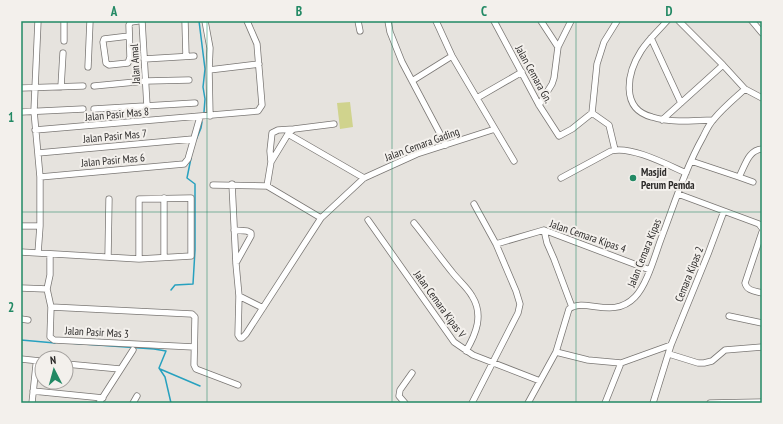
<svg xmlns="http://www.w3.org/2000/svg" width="783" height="424" viewBox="0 0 783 424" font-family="'PT Sans Narrow',sans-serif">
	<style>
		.green { fill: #d0d38d }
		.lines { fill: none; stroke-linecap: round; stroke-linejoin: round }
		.stream { stroke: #27a1bf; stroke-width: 1.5 }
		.minor-casing { stroke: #7a7774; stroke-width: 7 }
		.minor { stroke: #fff; stroke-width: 5.5 }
		.grid { fill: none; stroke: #228964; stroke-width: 1; stroke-opacity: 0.55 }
		.poi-dot { fill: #228964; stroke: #f3f0ec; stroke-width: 1.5 }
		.labels { text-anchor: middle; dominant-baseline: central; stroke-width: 4; stroke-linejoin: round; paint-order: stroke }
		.street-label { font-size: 11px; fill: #2d2b2a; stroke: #f3f0ec }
		.poi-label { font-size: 11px; font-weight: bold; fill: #2d2b2a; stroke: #f3f0ec; text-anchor: start }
		.neatline { fill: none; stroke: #228964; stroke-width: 1.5 }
		.grid-label { font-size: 13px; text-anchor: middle; font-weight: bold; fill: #228964 }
	</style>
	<rect width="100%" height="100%" fill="#e6e3de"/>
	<path class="green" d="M350 102 353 127 340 129 337 103Z"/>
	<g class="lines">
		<path class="stream" d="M199 21 205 69 203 87 205 99 204 112
			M196 140 201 128 202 122
			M171 290 175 285 193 284 195 250V184L187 178 191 158
			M21 340 55 343
			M69 343 154 349 166 351 159 368 165 377 171 403
			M160 369 200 386"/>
		<defs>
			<path id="minor" d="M142 21 147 106
				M185 21 186 56
				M205 21 210 48 209 70
				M358 21 360 31
				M388 21 390 32 402 62 446 145
				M494 21 539 105 559 136 572 129 592 113 597 64 604 42 617 21
				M541 21 558 47
				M667 21C658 31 648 40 641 51 627 73 620 109 652 117 671 123 693 121 713 120
				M679 21 723 65 745 89 762 98
				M752 21 762 33
				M129 36 104 39 103 42 106 63 109 65 128 63 130 57 129 25 131 22 138 21
				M651 38 681 103
				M64 41V21
				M144 59 194 56
				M88 67 90 21
				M412 81 452 56
				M94 86 146 81 189 80
				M61 87 63 53
				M21 88 83 86
				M477 98 522 72
				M539 105 552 84 554 78 558 47 571 21
				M94 109 195 103
				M21 112 83 109
				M592 113 609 125 615 150
				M210 116 209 70 259 64
				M662 120 723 65
				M495 129 514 161
				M35 130 258 111 262 105 257 44 247 21
				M291 131 294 129 334 124
				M38 153 193 139
				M691 161 739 177C745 166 748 150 762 149
				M271 162 270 151 272 133 278 130 294 129
				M40 177 184 164 188 159 200 117
				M739 177 753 182
				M561 178 611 151C630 145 668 165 686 173
				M232 184 236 264 239 296 238 335 240 338H242L246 334 321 218 364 178 417 154 495 129 452 56 436 21
				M213 185 267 186 321 218
				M267 186 271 162 288 134 364 178
				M678 194 759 224 762 228
				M164 198V257
				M368 220 454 342 473 355 540 381
				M414 223C427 239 439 256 452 272 458 280 467 287 472 296 484 315 476 334 466 351
				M21 226H40
				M234 230 247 231 251 233V236L236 263
				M544 230 547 243 554 259 572 307
				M762 232 745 283C747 291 755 291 762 293
				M496 244 544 230 650 270
				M21 252 139 259 191 256V198L139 199V259
				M38 253 40 226V177L34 111 38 21
				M108 257 109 199
				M21 288 47 289 51 307 50 337 54 340 194 347
				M47 289 50 275V254
				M239 296 263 308
				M51 307 192 314 195 317 194 365 196 369 238 385
				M729 316 762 323
				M21 319 28 320
				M556 352 588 360 621 363 671 345
				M669 354 698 363H704L712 361 725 350 762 347
				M21 359 40 361
				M66 364 120 369
				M33 391 103 398
				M32 403 36 365 37 363 42 361
				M99 403 133 350
				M133 403 137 396
				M405 403 399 396 400 390 412 373
				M472 403 518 313 520 304 516 291 496 244 474 204
				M528 403 556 352 569 309C585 297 613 320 635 297 647 285 655 255 661 239 674 205 685 169 703 137 706 131 709 124 714 119 723 108 734 99 745 89
				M605 403 621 363
				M653 403 671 345 708 254 724 211
				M710 403 762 402"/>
		</defs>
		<use href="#minor" class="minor-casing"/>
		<use href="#minor" class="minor"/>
	</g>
	<path class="grid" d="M207 21V403M392 21V403M576 21V403M21 212H762"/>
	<circle class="poi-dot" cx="633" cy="178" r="4"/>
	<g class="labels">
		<g class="street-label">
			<text transform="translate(135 64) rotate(-93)">Jalan Amal</text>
			<text transform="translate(534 74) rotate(61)">Jalan Cemara Gn.</text>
			<text transform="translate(117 114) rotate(-5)">Jalan Pasir Mas 8</text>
			<text transform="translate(115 136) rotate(-5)">Jalan Pasir Mas 7</text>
			<text transform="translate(422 144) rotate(-20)">Jalan Cemara Gading</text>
			<text transform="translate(113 160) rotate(-5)">Jalan Pasir Mas 6</text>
			<text transform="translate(588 236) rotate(19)">Jalan Cemara Kipas 4</text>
			<text transform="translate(644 253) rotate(-68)">Jalan Cemara Kipas</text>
			<text transform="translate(689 274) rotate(-68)">Cemara Kipas 2</text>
			<text transform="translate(440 304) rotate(54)">Jalan Cemara Kipas V</text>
			<text transform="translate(97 332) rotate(3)">Jalan Pasir Mas 3</text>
		</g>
		<g class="poi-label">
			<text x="641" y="172">Masjid<tspan x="641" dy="13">Perum Pemda</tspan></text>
		</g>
	</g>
	<rect width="783" height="424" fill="none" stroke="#f3f0ec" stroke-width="44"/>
	<g transform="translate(54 370) rotate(354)"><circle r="19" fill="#f3f0ec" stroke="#a4a19e"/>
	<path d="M0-3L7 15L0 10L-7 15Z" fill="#228964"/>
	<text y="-6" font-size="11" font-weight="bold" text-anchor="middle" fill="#2d2b2a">N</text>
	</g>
	<rect x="22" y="22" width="739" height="380" class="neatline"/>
	<g class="grid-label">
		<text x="114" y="16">A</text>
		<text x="299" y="16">B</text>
		<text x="484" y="16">C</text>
		<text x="669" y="16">D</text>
		<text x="11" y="122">1</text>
		<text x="11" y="312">2</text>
	</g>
</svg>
